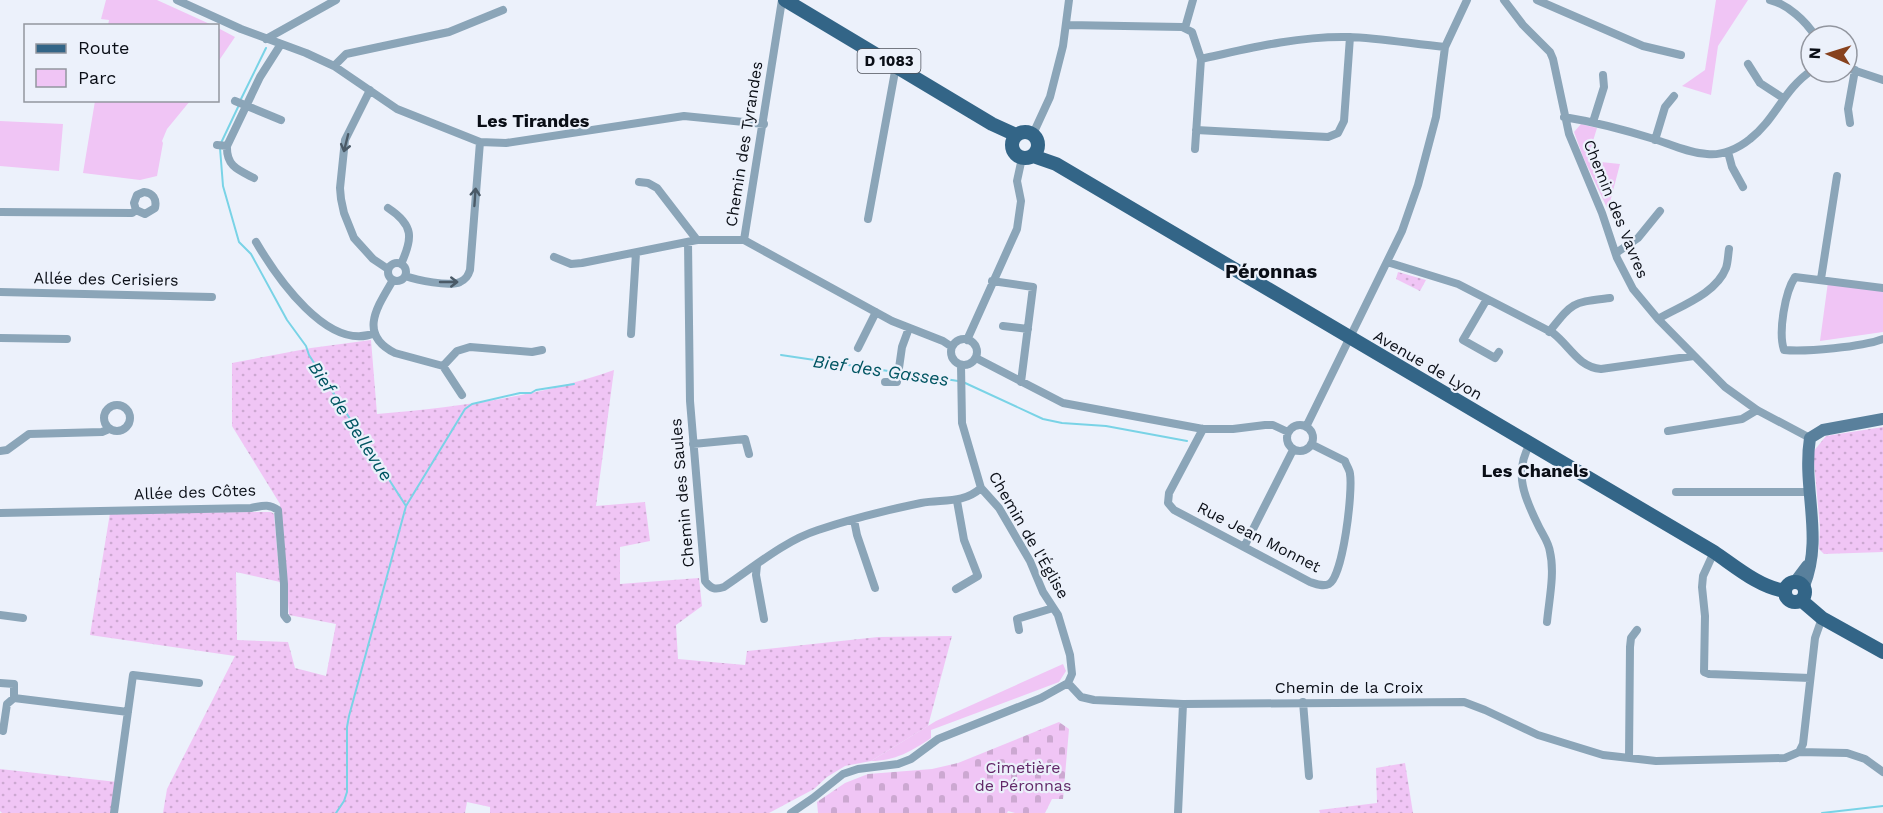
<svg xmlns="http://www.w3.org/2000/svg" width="1883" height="813" viewBox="0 0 1883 813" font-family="'Work Sans',sans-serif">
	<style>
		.grass { fill: url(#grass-dots) }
		.cemetery { fill: url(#cemetery-stones) }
		.park { fill: #f0c5f5 }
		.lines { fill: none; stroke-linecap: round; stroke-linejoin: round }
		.stream { stroke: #79d3e6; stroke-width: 2 }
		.street { stroke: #8ba5b8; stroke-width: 8 }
		.secondary { stroke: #59809c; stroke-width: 12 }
		.primary { stroke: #336587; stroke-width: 14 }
		.oneway { stroke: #4a5a67 }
		.labels { text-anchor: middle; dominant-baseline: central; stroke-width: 4.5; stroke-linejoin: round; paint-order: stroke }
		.shield { fill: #ecf1fb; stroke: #4e525b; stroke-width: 1.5 }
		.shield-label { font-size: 15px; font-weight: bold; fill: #0a0e16 }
		.street-label { font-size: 16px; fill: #0a0e16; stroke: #ecf1fb }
		.park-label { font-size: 16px; fill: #622969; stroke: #ecf1fb }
		.neighbourhood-label { font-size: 18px; font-weight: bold; fill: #0a0e16; stroke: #ecf1fb }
		.water-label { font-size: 18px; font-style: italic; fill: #005562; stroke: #ecf1fb }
		.quarter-label { font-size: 20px; font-weight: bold; fill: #0a0e16; stroke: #ecf1fb }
	</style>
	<defs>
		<pattern id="grass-dots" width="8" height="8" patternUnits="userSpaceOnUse" patternTransform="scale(1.5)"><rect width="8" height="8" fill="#f0c5f5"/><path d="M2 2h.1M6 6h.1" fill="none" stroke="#cca8d1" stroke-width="1.8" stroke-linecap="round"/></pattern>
		<pattern id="cemetery-stones" width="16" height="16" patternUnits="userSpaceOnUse" patternTransform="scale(1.5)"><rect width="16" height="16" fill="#f0c5f5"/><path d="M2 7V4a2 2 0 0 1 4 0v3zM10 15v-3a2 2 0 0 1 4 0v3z" fill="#cca8d1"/></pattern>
	</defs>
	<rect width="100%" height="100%" fill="#ecf1fb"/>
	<path class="grass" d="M1398 272 1426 280 1420 291 1396 279Z
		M371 340 377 414C457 407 538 397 614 370L596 506 645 502 650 541 620 547V584L699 578 702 606 676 625 678 659 745 665 747 651 878 637 952 636 928 726 871 761 845 766 827 777 814 789 769 813H490V807L467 802 465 813H163L167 789 235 656 90 635 110 513 271 512 274 514 280 582 236 572 237 640 288 642 295 668 326 676 336 624 289 615 280 504 232 426V363L311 348Z
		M1883 427V552L1824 554 1819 549 1820 527 1813 452 1826 436Z
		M1405 763 1413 813H1320L1319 810 1377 803 1376 768Z
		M0 769 117 782 111 813H2L0 811Z"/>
	<path class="cemetery" d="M1059 722 1069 729 1063 799H1052L1045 813H1015L1008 811 1007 813H818L817 802 845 783 868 774 932 769 958 763Z"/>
	<path class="park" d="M106 0H157L212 25H108L109 20 101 19Z
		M1716 0H1748L1718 46 1711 95 1682 86 1705 70Z
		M218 28 235 37 218 62Z
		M95 101H190L167 129 162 141 163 143 157 176 140 180 83 173Z
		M0 121 63 124 59 171 0 166Z
		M1581 124 1597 128 1589 154 1591 161 1620 164 1608 210 1583 157 1574 132Z
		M1828 282 1883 291V332L1820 341Z
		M1063 664 1066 671 1059 682 931 730V738C912 751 895 761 871 761L936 721Z"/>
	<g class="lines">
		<path class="stream" d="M241 99 266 48
			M221 143 239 105
			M220 148 223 186 239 242 251 254 287 320 306 346 309 355 406 506 349 716 347 727V792L344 801 336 813
			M781 355 895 372
			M901 372 958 381
			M963 382 1043 419 1062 423 1106 426 1187 441
			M406 506 465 409 472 404 520 393H531L536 390 574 384
			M1822 813 1883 806"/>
		<path class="street" d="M177 0 241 29 306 53 334 66 397 109 480 142 506 143 684 116 764 124
			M782 0 744 240 892 321 943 341 952 347
			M1504 0 1523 25 1550 52 1553 59 1569 134 1602 213 1617 258 1633 289 1658 319 1725 387 1757 410 1810 438
			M1537 0 1643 46 1681 55
			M1770 0C1787 4 1806 21 1815 36
			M1067 25 1182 27 1192 32 1201 59C1250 48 1298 36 1348 37 1380 38 1413 44 1445 47
			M1185 28 1193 0
			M266 39 336 0
			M1748 64 1760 83 1783 98
			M334 66 346 54 449 32 503 10
			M1847 68 1883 80
			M370 90 345 140 340 188 341 199 344 213 354 238 373 259 388 269
			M235 101 281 120
			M1564 117C1595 122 1625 130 1654 139 1672 145 1689 153 1707 154 1722 156 1739 148 1750 139 1775 120 1784 89 1811 71
			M1593 122 1604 87 1603 75
			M1850 123 1848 109 1855 70
			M1196 130 1328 137 1338 133 1344 121 1350 37
			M1033 134 1050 97 1063 46 1069 0
			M1655 140 1665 107 1674 96
			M217 145 227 146
			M1195 149 1201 59
			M1728 152 1732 167 1743 187
			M254 178C238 170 226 166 227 146L260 77 281 44
			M639 182 648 183 657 188 697 240
			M388 208C414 225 413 238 401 264
			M0 212 132 213 136 210 145 214 155 208C157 199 153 193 144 192L137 195 134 203 136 210
			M868 219 896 66
			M256 242C276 276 328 353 375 333
			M688 242 690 401 705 581C711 589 715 590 724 587 754 567 784 541 818 530 851 519 887 510 921 503 943 499 963 504 981 488
			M1616 253 1638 238 1660 211
			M554 257 571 264 582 263 697 240H744
			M1387 262 1458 284 1553 333C1570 346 1578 367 1601 369L1694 356
			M388 272a9 9 0 1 1 18 0a9 9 0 1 1-18 0Z
			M405 276C417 280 449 287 460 282 466 279 468 276 470 270L480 142
			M1821 279 1837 176
			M393 280C378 306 357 334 395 353L443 366 462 395
			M992 281 1033 287 1021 382
			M1883 288 1795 277C1785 292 1778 332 1784 350 1806 352 1862 347 1883 339
			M0 292 212 297
			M1487 299 1463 340 1495 358 1499 352
			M1658 319C1680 306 1716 294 1726 268 1728 262 1728 255 1729 249
			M1003 326 1028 329
			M1549 332C1574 301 1571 303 1610 298
			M631 334 636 253
			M0 338 67 339
			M951 352a13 13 0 1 1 26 0a13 13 0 1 1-26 0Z
			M967 340 1017 229 1021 201 1017 181 1022 158
			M858 348 876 312
			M976 358 1063 403 1203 429H1233L1265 425H1273L1288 432
			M961 365 962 423 981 488 999 508 1030 561 1043 592 1058 615 1070 655 1072 674 1068 683
			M443 366 457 351 470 347 532 352 542 350
			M885 382H897L902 347 909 328
			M104 418a13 13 0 1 1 26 0a13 13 0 1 1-26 0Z
			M1287 438a13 13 0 1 1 26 0a13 13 0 1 1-26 0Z
			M1306 427 1402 231 1418 185 1436 117 1445 47 1467 0
			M1203 429 1169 493 1168 503 1174 510 1310 582C1316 584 1323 587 1329 584 1343 577 1353 491 1350 474 1350 470 1346 465 1345 461L1311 444
			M1668 431 1742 419 1757 410
			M693 444 745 439 749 454
			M1530 444C1513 473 1525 499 1539 527 1543 535 1549 543 1550 552 1555 573 1549 600 1547 622
			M0 451 7 450 29 434 102 432 109 429
			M1676 492H1810
			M0 513 251 508C262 506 268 503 278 510L284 584V615L287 619
			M854 520 857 535 875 588
			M1244 547 1293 450
			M1714 552 1703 576 1702 587 1705 616 1704 672 1709 674 1810 678
			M757 565 756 575 764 619
			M956 589 978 576 964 540 957 501
			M0 615 23 618
			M1019 630 1017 619 1053 608
			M0 683 14 684V698L128 712
			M1303 702 1309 776
			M3 731 7 704 14 698
			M1799 752 1847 753 1865 759 1883 772
			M1629 758 1630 647 1631 638 1637 630
			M114 813 133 675 199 683
			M791 813 813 798 843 774 858 769 898 764 911 759 938 739 1041 698 1068 683 1081 697 1094 700 1183 704 1464 702 1485 710 1538 735 1603 755 1656 761 1785 758 1799 752 1803 744 1815 638 1822 618
			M1178 813 1183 704"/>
		<path class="secondary" d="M1795 582 1807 566
			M1804 586C1824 537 1802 489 1810 438L1823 430 1883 419"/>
		<path class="primary" d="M785 0 992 124 1016 135
			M1012 145a13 13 0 1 1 26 0a13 13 0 1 1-26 0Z
			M1033 156 1056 164 1714 552C1736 567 1759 587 1785 591
			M1785 592a10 10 0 1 1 20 0a10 10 0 1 1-20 0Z
			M1801 600 1822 618 1883 652"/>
	</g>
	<defs><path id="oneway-shaft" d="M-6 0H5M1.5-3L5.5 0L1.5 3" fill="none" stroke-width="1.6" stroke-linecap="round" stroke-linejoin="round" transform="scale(1.5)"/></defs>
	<g class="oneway">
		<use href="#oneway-shaft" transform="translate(346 143) rotate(104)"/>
		<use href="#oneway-shaft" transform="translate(475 197) rotate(-86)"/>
		<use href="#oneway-shaft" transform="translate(449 282)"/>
	</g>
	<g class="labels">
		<rect class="shield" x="857.5" y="49" width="63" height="24" rx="4.5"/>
		<g class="shield-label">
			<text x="889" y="61">D 1083</text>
		</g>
		<g class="street-label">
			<text transform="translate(744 144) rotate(-81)">Chemin des Tyrandes</text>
			<text transform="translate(1616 209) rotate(68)">Chemin des Vavres</text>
			<text transform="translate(106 279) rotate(1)">Allée des Cerisiers</text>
			<text transform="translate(1428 365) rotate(30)">Avenue de Lyon</text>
			<text transform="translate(195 492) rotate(-2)">Allée des Côtes</text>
			<text transform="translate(682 493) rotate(-95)">Chemin des Saules</text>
			<text transform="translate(1029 535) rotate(60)">Chemin de l'Église</text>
			<text transform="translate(1259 537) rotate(27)">Rue Jean Monnet</text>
			<text x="1349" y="687">Chemin de la Croix</text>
		</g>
		<g class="park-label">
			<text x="1023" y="767">Cimetière<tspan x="1023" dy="18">de Péronnas</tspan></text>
		</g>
		<g class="neighbourhood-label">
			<text x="533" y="120">Les Tirandes</text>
			<text x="1535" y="470">Les Chanels</text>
		</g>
		<g class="water-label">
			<text transform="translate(881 370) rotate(8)">Bief des Gasses</text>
			<text transform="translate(351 421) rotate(57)">Bief de Bellevue</text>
		</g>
		<g class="quarter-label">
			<text x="1271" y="271">Péronnas</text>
		</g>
	</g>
	<rect x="24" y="24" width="195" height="78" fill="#ecf1fb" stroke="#92969f" stroke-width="1.5"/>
	<rect x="36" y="44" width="30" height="9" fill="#336587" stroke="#92969f" stroke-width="1.5"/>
	<text x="78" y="54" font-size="18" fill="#0a0e16">Route</text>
	<rect x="36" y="69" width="30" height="18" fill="#f0c5f5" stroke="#92969f" stroke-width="1.5"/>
	<text x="78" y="84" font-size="18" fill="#0a0e16">Parc</text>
	<g transform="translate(1829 54) rotate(273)"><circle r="28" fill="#ecf1fb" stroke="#92969f" stroke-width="1.5"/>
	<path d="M0-4.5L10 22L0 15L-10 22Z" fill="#87411d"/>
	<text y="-9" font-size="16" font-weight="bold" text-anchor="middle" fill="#0a0e16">N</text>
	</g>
</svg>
